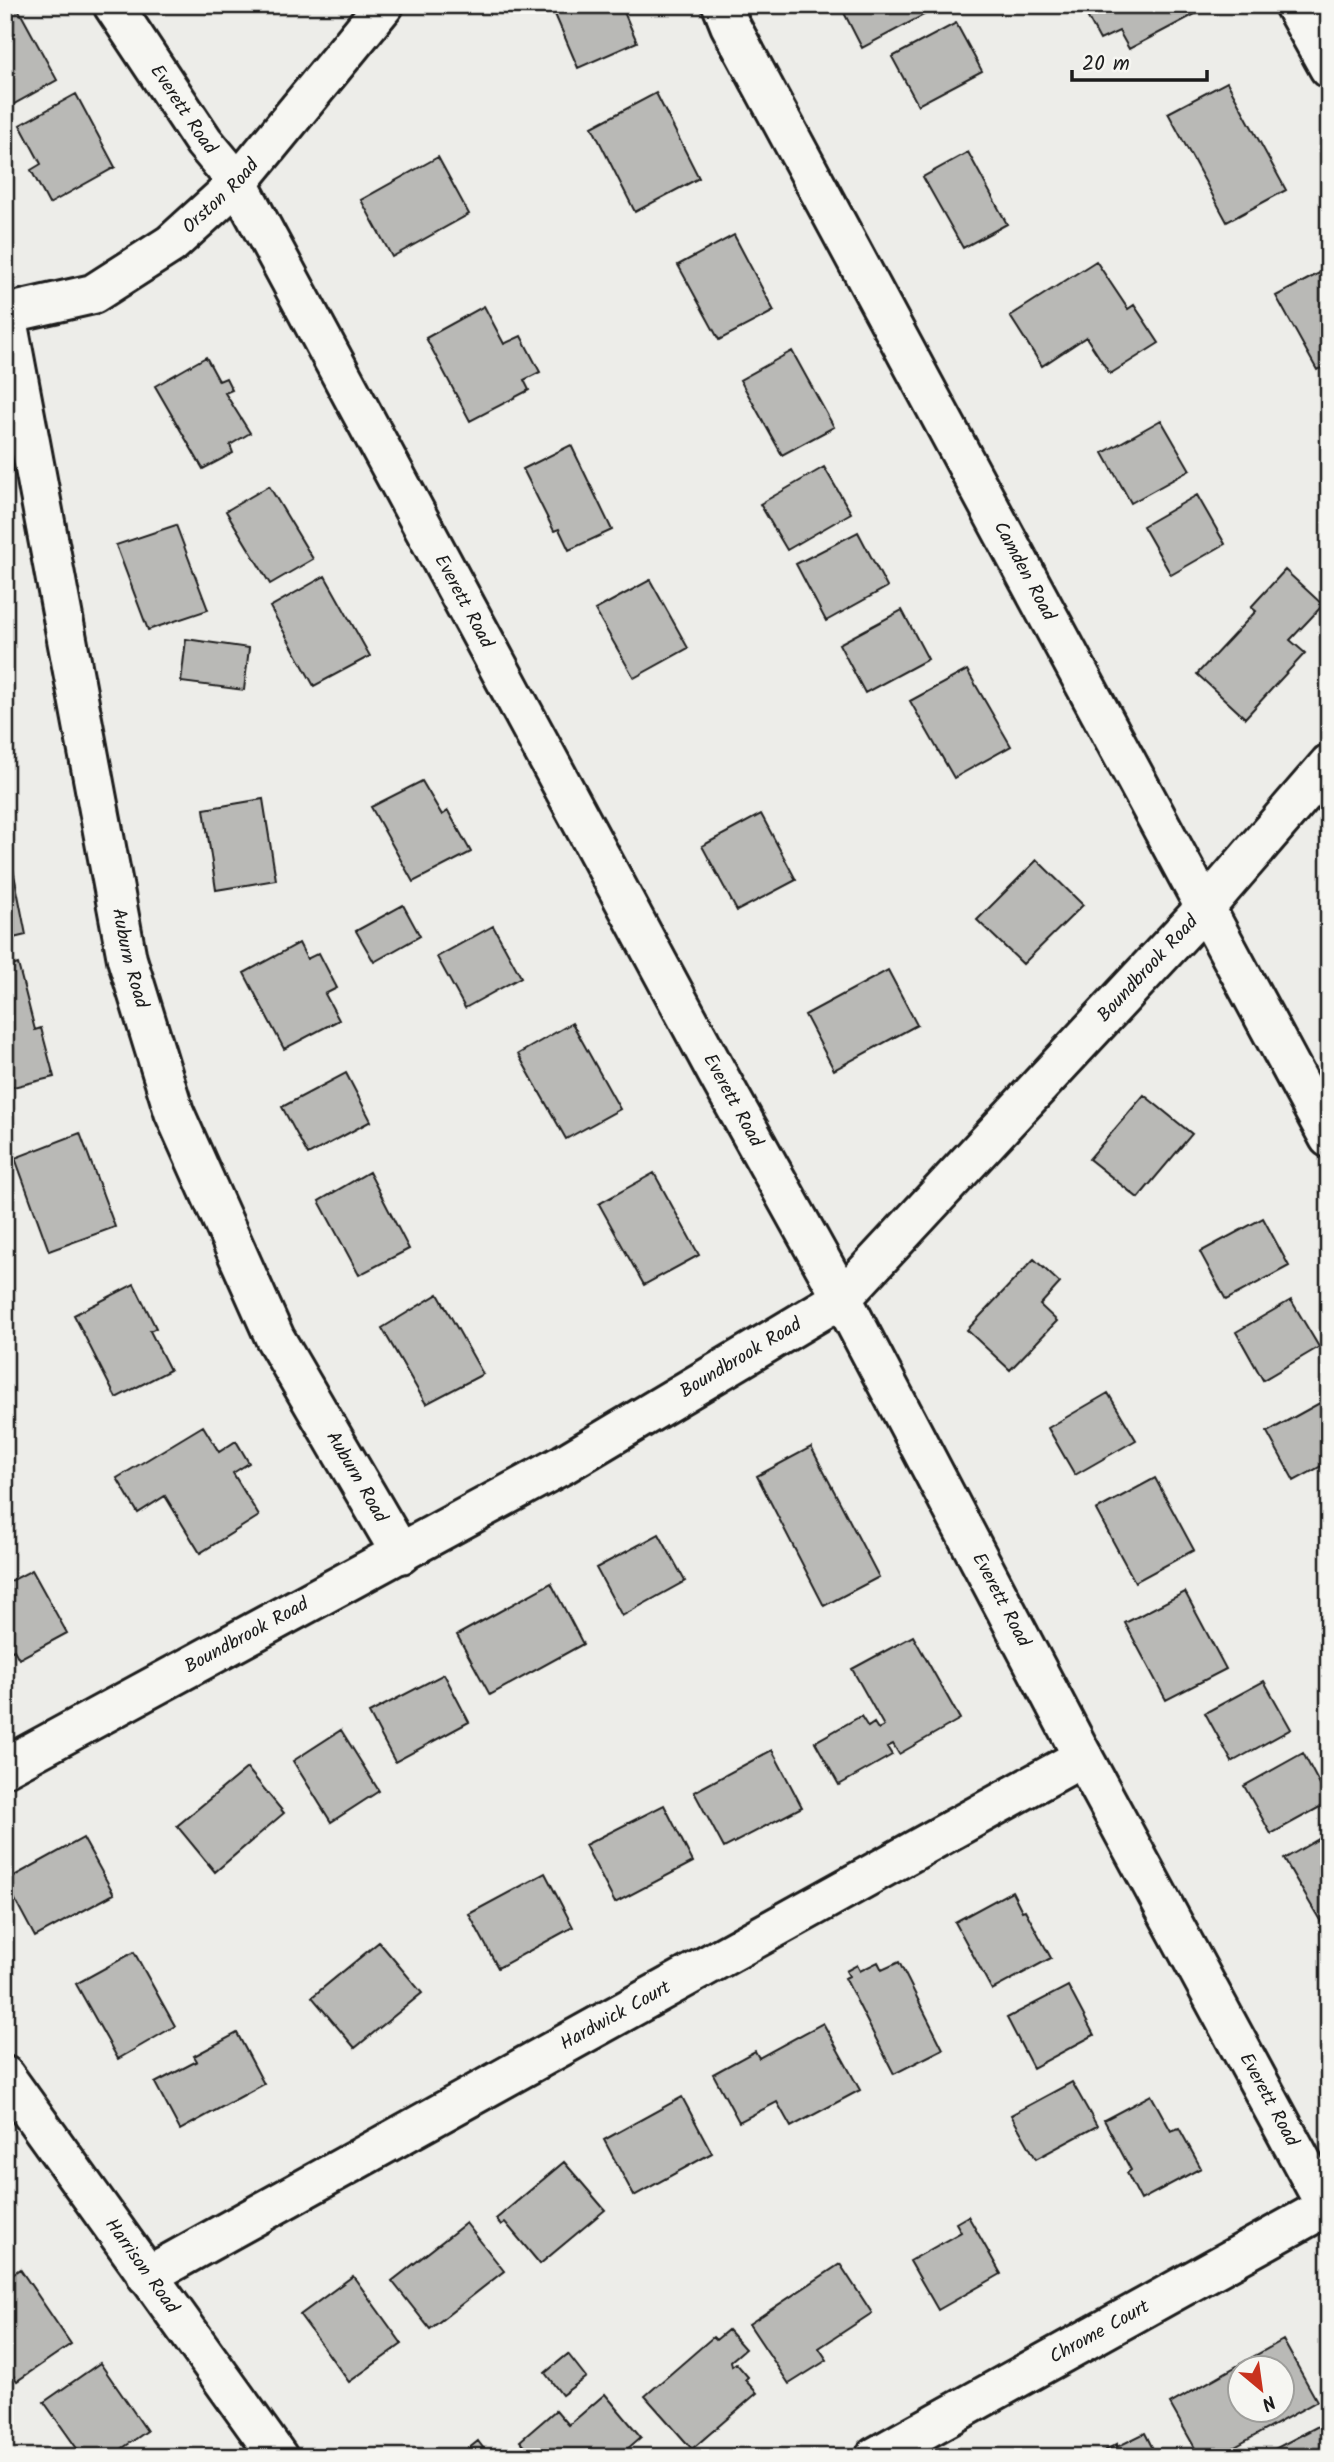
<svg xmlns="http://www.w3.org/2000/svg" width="1334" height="2462" viewBox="0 0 1334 2462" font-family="Kalam,sans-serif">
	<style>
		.building { fill: #b9b9b6; stroke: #1c1c1c; stroke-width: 2; fill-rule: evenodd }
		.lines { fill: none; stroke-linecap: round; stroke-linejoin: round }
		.minor-casing { stroke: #1c1c1c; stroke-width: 44 }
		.minor { stroke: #f6f6f2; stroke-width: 38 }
		.labels { text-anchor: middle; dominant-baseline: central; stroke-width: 6; stroke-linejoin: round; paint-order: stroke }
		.street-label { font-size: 19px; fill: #1c1c1c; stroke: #f6f6f2 }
	</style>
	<rect width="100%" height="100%" fill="#edede9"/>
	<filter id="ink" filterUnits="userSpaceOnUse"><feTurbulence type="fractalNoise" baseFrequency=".0143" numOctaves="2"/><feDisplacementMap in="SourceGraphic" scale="14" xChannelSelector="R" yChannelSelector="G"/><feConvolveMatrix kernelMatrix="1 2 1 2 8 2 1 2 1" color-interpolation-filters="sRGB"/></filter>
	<g filter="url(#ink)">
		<path class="building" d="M5 5H16L57 80 5 109Z
			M551 5H621L637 42 578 68Z
			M840 5H935L937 8 862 48Z
			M1081 5H1193L1197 13 1129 49 1119 31 1100 40Z
			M956 23 982 71 918 105 892 57Z
			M1227 82 1286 190 1227 222 1168 113Z
			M656 93 699 178 635 212 592 127Z
			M76 94 115 167 49 204 31 170 41 164 20 125Z
			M968 152 1007 224 963 248 923 177Z
			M438 157 469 214 392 257 361 200Z
			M734 235 774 311 719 340 678 265Z
			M1096 261 1128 309 1134 305 1159 343 1110 374 1086 337 1042 366 1010 316Z
			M1329 268V364L1317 370 1276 296Z
			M484 306 504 344 521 336 540 372 524 380 529 390 470 421 426 338Z
			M792 351 834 427 782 455 740 380Z
			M206 357 219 381 226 378 232 390 225 393 250 433 230 445 233 453 203 469 155 386Z
			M1161 420 1190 470 1131 503 1103 453Z
			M571 445 612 530 569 550 559 529 554 531 523 469Z
			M824 467 851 513 787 550 760 504Z
			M269 486 313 559 270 584 226 511Z
			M1197 495 1225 544 1171 575 1143 526Z
			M176 525 208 610 148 630 116 545Z
			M858 532 887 587 826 621 796 564Z
			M1285 570 1323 605 1290 640 1305 653 1245 718 1197 674 1256 611 1251 607Z
			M325 576 370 656 314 686 270 607Z
			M650 580 688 648 634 678 595 610Z
			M902 610 928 659 865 693 839 644Z
			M186 639 249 648 244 690 181 682Z
			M967 670 1011 746 954 778 910 701Z
			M422 781 442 815 448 811 471 852 413 882 371 807Z
			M263 799 276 880 216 890 204 809Z
			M761 814 796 880 737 911 702 846Z
			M9 849 26 935 5 940V850Z
			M1037 860 1083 905 1023 964 977 920Z
			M403 905 420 936 374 962 356 931Z
			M493 926 521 977 465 1008 437 957Z
			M299 943 307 959 319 953 337 988 325 994 339 1020 284 1049 244 973Z
			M18 964 35 1030 41 1028 54 1077 5 1089V968Z
			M888 970 917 1025 834 1070 805 1015Z
			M572 1023 620 1109 566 1139 518 1054Z
			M346 1073 371 1121 308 1155 282 1107Z
			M1144 1095 1192 1134 1138 1198 1089 1159Z
			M80 1133 115 1227 49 1251 15 1158Z
			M369 1172 409 1249 359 1275 319 1201Z
			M654 1173 699 1255 644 1285 599 1204Z
			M1263 1218 1289 1266 1226 1300 1200 1252Z
			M1034 1259 1060 1283 1040 1305 1057 1321 1010 1370 967 1330Z
			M134 1284 156 1328 150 1331 170 1370 116 1398 74 1315Z
			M438 1294 483 1374 426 1404 382 1328Z
			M1291 1300 1319 1347 1263 1380 1236 1332Z
			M1108 1393 1136 1440 1075 1475 1048 1428Z
			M1327 1399 1329 1462 1294 1481 1267 1432Z
			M203 1426 219 1452 236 1441 249 1463 233 1473 259 1516 200 1553 165 1496 138 1513 117 1478Z
			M811 1447 879 1577 824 1606 757 1476Z
			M1155 1478 1194 1550 1135 1582 1096 1510Z
			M659 1534 685 1581 622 1616 596 1568Z
			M32 1570 67 1633 19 1659 14 1650 5 1654V1584Z
			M551 1583 583 1644 490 1695 457 1635Z
			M1185 1592 1226 1669 1166 1700 1125 1623Z
			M913 1636 960 1719 899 1754 893 1744 887 1747 892 1755 839 1785 815 1742 861 1716 868 1727 874 1723 878 1729 884 1726 852 1669Z
			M444 1674 469 1722 395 1762 369 1713Z
			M1264 1681 1291 1729 1232 1762 1205 1713Z
			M341 1730 379 1791 331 1822 293 1761Z
			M772 1750 802 1807 724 1848 694 1792Z
			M1303 1753 1329 1802 1271 1834 1244 1786Z
			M247 1768 284 1813 215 1872 177 1826Z
			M664 1805 693 1862 615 1903 585 1845Z
			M1329 1833V1933L1328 1934 1284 1859Z
			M83 1838 114 1894 35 1937 5 1881Z
			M545 1873 573 1927 498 1968 469 1914Z
			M1012 1891 1022 1911 1025 1910 1051 1958 992 1990 955 1922Z
			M379 1942 422 1993 355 2048 312 1997Z
			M134 1952 175 2026 118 2059 76 1984Z
			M878 1962 882 1970 899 1962 943 2049 894 2074 845 1978 849 1976 846 1971 857 1965 860 1971Z
			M1068 1986 1094 2035 1033 2068 1007 2018Z
			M823 2023 860 2090 791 2127 777 2102 739 2122 713 2074 755 2051 759 2058Z
			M237 2033 264 2084 180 2130 155 2083 197 2061 194 2056Z
			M1072 2082 1097 2126 1036 2159 1011 2115Z
			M1151 2095 1171 2131 1179 2128 1201 2168 1141 2200 1127 2173 1131 2170 1104 2120Z
			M682 2097 712 2153 634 2196 604 2140Z
			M564 2162 605 2210 540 2264 505 2222 501 2225 496 2219Z
			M968 2216 1001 2274 938 2310 910 2261 961 2232 956 2223Z
			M466 2223 504 2271 430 2329 392 2281Z
			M840 2264 872 2313 819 2348 827 2360 789 2384 749 2324Z
			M20 2269 71 2344 17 2381 5 2364V2279Z
			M353 2276 402 2344 349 2382 300 2315Z
			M728 2330 745 2349 731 2361 732 2366 736 2363 748 2377 745 2380 757 2393 692 2449 645 2396 713 2337 716 2340Z
			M1283 2340 1317 2401 1217 2457H1200L1170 2404ZM1240 2368H1282V2410H1240Z
			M568 2354 586 2377 562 2395 545 2373Z
			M100 2363 147 2431 110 2457H83L44 2402Z
			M605 2394 641 2437 618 2457H534L520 2441 556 2410 569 2425Z
			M1328 2421 1329 2457H1267L1265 2454Z
			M1145 2433 1157 2457H1093L1117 2444V2447Z
			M478 2441 490 2457H458Z"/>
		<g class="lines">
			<defs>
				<g id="minor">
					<path id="s1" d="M113 5 204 142 238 183 717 1073 842 1298 1083 1757 1329 2212"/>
					<path id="s2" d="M722 5 730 25 1329 1138"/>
					<path d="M1294 5 1329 68"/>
					<path id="s3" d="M5 314 93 294 171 244 238 183 384 5"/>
					<path id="s4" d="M6 314 127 959 174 1112 275 1338 401 1554"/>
					<path id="s5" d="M5 1767 564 1464 842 1298 1204 909 1329 764"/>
					<path id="s6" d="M5 2076 278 2457"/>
					<path id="s7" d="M147 2276 1083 1757"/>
					<path id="s8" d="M875 2457 1326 2207"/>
				</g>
			</defs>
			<use href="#minor" class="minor-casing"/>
			<use href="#minor" class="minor"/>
		</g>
	</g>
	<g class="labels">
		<g class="street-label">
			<text stroke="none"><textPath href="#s1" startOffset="126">Everett Road</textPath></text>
			<text stroke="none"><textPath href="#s3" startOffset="252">Orston Road</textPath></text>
			<text stroke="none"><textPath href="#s2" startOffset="642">Camden Road</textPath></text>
			<text stroke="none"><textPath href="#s1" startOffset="693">Everett Road</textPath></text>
			<text stroke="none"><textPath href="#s4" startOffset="656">Auburn Road</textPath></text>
			<text stroke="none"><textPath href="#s5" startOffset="1409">Boundbrook Road</textPath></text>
			<text stroke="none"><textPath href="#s1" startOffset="1260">Everett Road</textPath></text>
			<text stroke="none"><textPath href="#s5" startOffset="842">Boundbrook Road</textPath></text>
			<text stroke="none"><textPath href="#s4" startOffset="1225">Auburn Road</textPath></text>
			<text stroke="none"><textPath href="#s1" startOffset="1827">Everett Road</textPath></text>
			<text stroke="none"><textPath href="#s5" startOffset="275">Boundbrook Road</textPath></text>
			<text stroke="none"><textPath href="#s7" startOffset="536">Hardwick Court</textPath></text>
			<text stroke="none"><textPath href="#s1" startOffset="2394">Everett Road</textPath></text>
			<text stroke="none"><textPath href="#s6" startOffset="234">Harrison Road</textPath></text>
			<text stroke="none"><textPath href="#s8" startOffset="257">Chrome Court</textPath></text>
		</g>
	</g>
	<rect width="1334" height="2462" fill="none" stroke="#f6f6f2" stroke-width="28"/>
	<rect x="14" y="14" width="1306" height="2434" fill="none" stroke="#1c1c1c" stroke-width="2.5" filter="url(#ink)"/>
	<g transform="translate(1261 2389) rotate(151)"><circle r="33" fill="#f6f6f2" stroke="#9f9f9c" stroke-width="2"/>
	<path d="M0-5L12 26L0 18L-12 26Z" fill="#c8321e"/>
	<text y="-10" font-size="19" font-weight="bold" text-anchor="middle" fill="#1c1c1c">N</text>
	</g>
	<path d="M1072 70v10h135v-10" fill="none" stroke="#1c1c1c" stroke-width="3.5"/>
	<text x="1082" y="70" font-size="21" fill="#1c1c1c" stroke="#f6f6f2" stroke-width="5" paint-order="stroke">20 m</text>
</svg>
